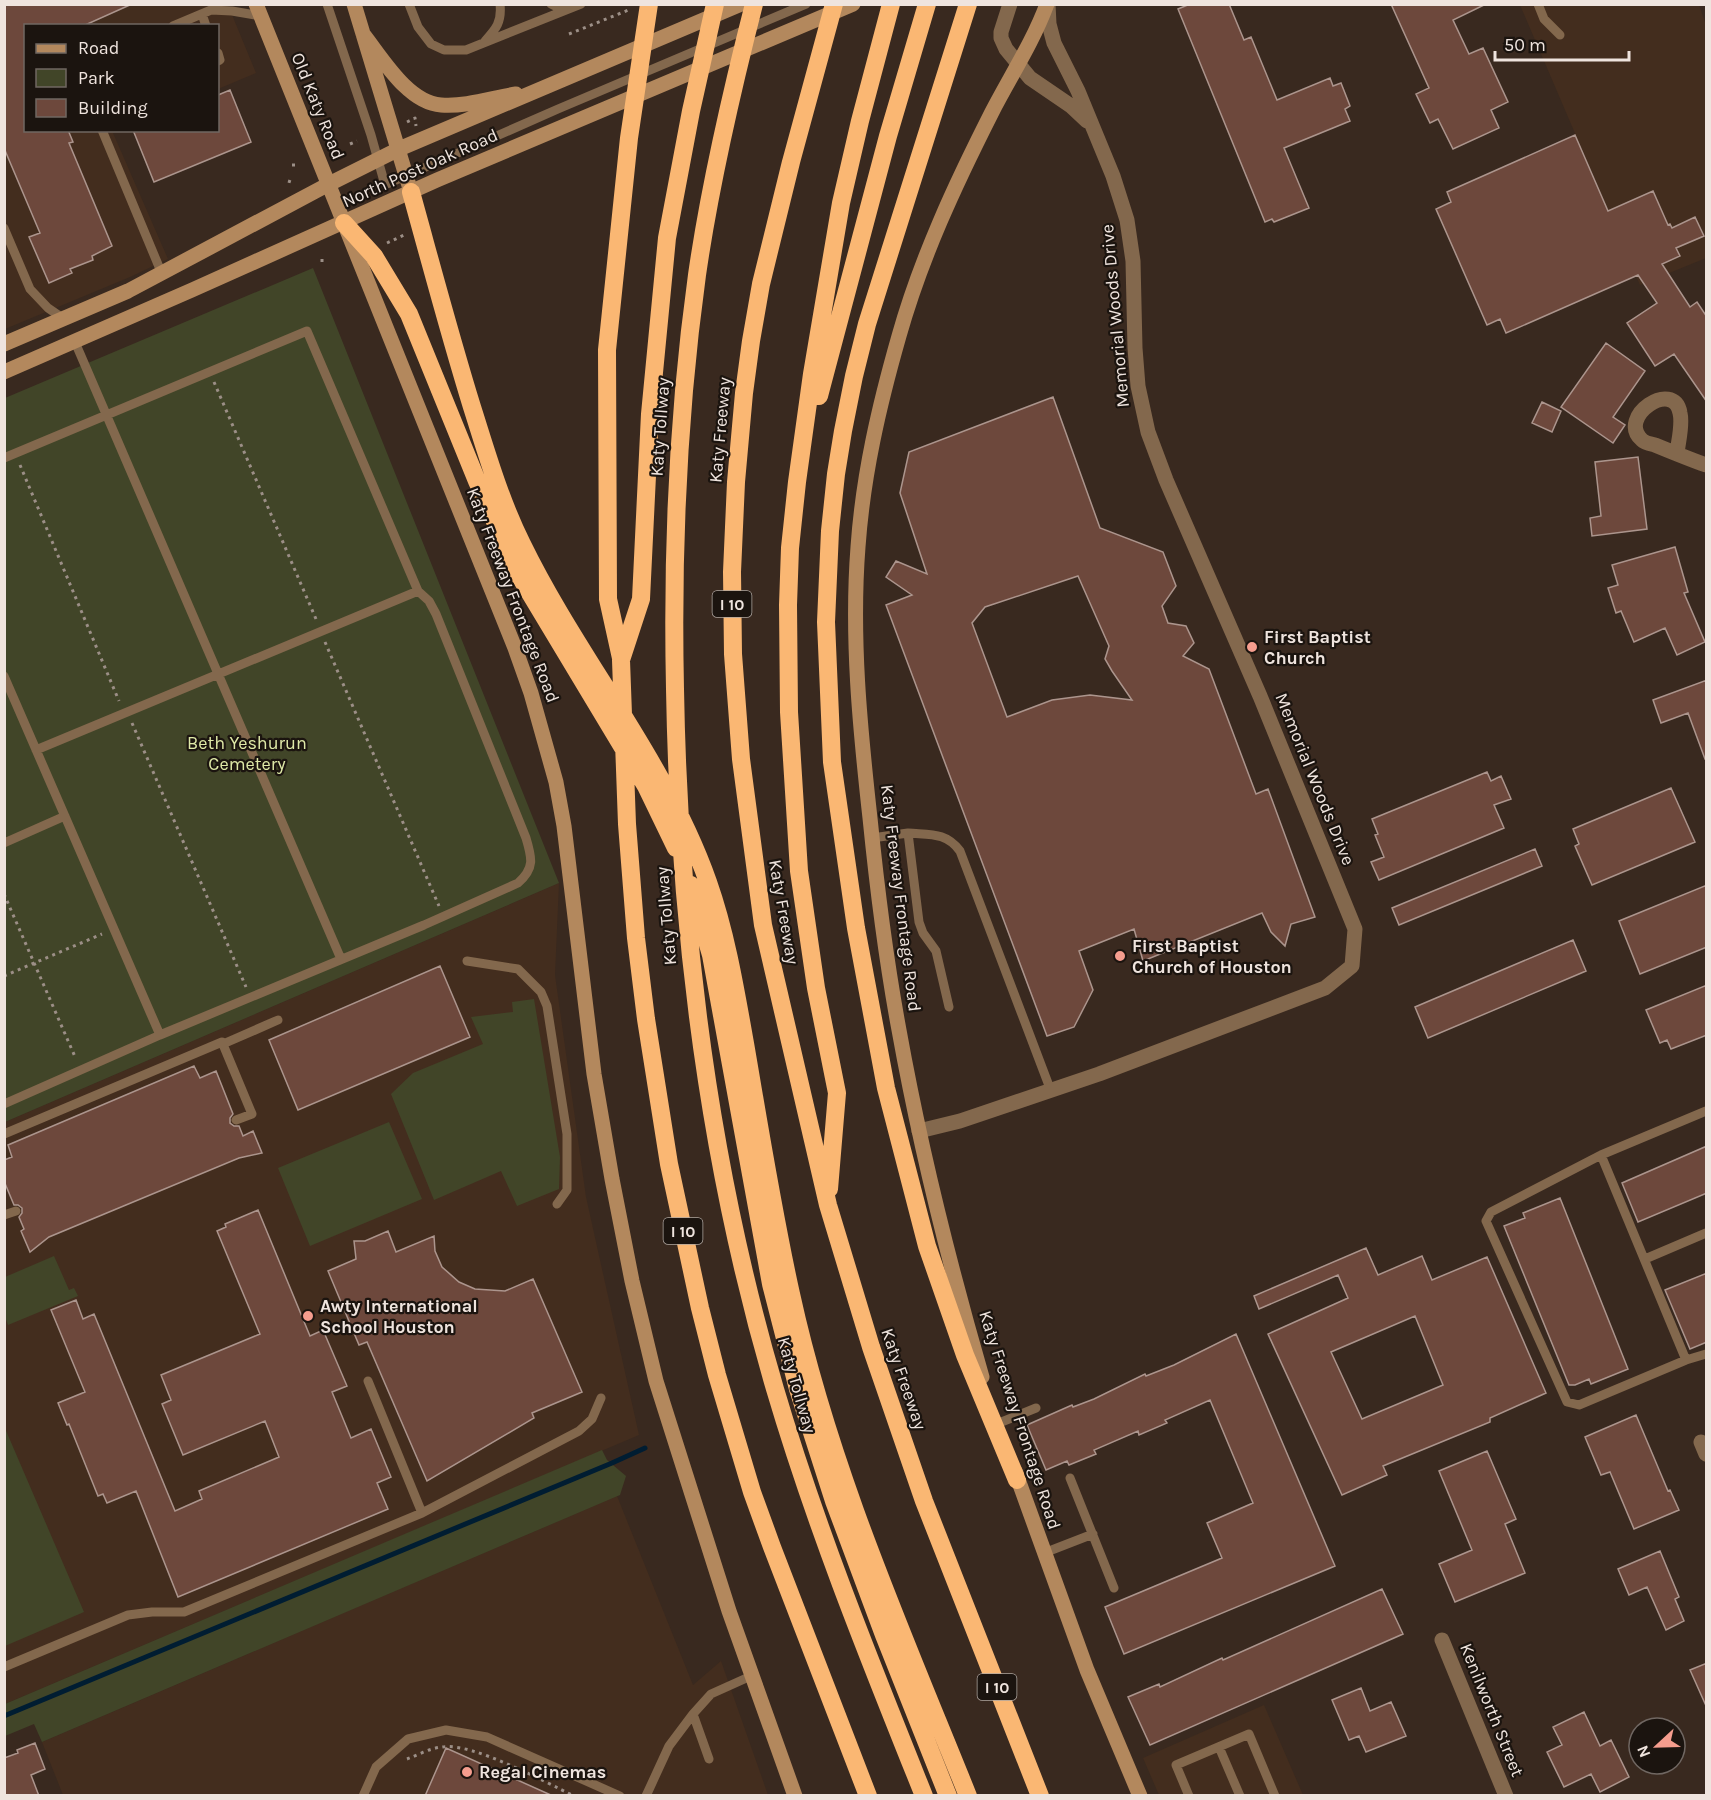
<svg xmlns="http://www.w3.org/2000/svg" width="1711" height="1800" viewBox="0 0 1711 1800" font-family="Karla,sans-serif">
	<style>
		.built { fill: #432d1e }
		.green { fill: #414528 }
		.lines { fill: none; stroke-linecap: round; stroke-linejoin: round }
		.stream { stroke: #001d32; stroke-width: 5 }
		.building { fill: #6d483c; stroke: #ac958d; stroke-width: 1.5; fill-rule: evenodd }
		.path { stroke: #9c8f87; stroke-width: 3; stroke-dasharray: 3 4.5; stroke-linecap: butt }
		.lane { stroke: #83684d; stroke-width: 9 }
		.street { stroke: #83684d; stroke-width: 15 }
		.secondary { stroke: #b3885d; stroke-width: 15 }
		.highway { stroke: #fab773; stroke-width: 18 }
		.poi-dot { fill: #f59d8e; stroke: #1b140f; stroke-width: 2 }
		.labels { text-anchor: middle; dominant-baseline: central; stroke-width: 4.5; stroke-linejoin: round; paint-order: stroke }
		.shield { fill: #1b140f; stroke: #afa6a0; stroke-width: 1.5 }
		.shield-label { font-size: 16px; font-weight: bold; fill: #efe4de }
		.street-label { font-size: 18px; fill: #efe4de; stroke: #1b140f }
		.poi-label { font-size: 18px; font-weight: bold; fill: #efe4de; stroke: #1b140f; text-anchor: start }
		.park-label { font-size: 18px; fill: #dfe9a7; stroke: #1b140f }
	</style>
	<rect width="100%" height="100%" fill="#39291f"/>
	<path class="built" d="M5 5H228L256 73 218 89V26H26V130L118 131 113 133 168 259 130 277 5 329Z
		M1520 5H1699L1706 25V258L1640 285Z
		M559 883 555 975 586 1197 639 1435 5 1704V1122Z
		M617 1496 693 1685 721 1661 768 1795H63L42 1742Z
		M1264 1705 1303 1795H1159L1143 1758Z"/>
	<path class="green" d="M313 268 559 883 5 1122V398Z
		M534 999 560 1157 559 1189 517 1206 501 1171 434 1200 391 1094 413 1073 483 1044 471 1017 513 1012 512 1002Z
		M389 1122 422 1199 310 1246 278 1168Z
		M54 1256 69 1290 74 1288 78 1296 8 1325 5 1317V1277Z
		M4 1426 84 1612 5 1646H4Z
		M602 1450 607 1460 626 1476 620 1495 42 1742 34 1724 5 1736V1704Z"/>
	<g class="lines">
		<path class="stream" d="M4 1716 612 1463 645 1448"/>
	</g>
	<path class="building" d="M4 4H132L83 26H26V130H68L73 142 69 143 112 246 92 256 93 260 70 269 72 273 49 283 29 237 40 233 4 148Z
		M1190 4H1229L1244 40 1251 37 1277 100 1330 78 1333 86 1341 83 1350 106 1345 109 1350 121 1284 148 1309 208 1274 222 1272 219 1265 222 1178 9Z
		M1391 4H1486L1453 20 1469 54 1483 48 1508 102 1491 110 1499 128 1453 149 1438 119 1430 123 1416 94 1429 88Z
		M230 90 251 142 154 182 133 130H218V95Z
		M1575 135 1608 211 1653 191 1668 225 1670 224 1672 228 1695 217 1704 236 1676 248 1680 256 1662 264 1690 307 1697 302 1707 317V402L1674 354 1655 366 1627 323 1657 303 1638 275 1506 333 1500 319 1487 325 1436 209 1451 202 1447 192Z
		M1606 343 1645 371 1613 417 1625 425 1613 443 1561 407Z
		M1053 397 1100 528 1163 552 1176 586 1162 606 1168 623 1186 626 1194 643 1183 656 1209 669 1256 794 1268 789 1315 917 1291 924 1285 946 1271 932 1262 913 1143 961 1134 929 1079 951 1093 990 1074 1027 1047 1036 886 605 912 595 886 577 896 561 927 574 900 493 909 452ZM1078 576 1109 646 1105 659 1112 671 1132 700 1090 695 1052 700 1007 717 972 623 985 607Z
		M1542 402 1561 411 1552 432 1532 423Z
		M1638 457 1647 529 1592 536 1590 518 1601 516 1595 462Z
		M1675 547 1688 592 1684 593 1705 642 1677 655 1665 628 1634 642 1621 611 1616 613 1608 588 1618 585 1612 565Z
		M1707 680V758L1705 759 1688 713 1661 723 1653 700Z
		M1487 772 1491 781 1501 776 1511 799 1494 805 1504 828 1379 880 1371 862 1384 857 1375 835 1378 834 1372 819Z
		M1671 788 1695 842 1592 885 1575 846 1579 844 1573 829Z
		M1535 849 1542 866 1399 925 1392 908Z
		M1707 885V947L1640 974 1619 921Z
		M1573 940 1586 971 1428 1038 1415 1007Z
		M440 966 470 1037 298 1110 269 1040Z
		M1707 985V1035L1671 1049 1667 1040 1660 1043 1646 1010Z
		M194 1066 200 1078 216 1071 233 1114 230 1118V1123L234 1126H239L243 1136 253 1131 262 1153 239 1158 49 1237 30 1252 21 1231 24 1229 19 1217 22 1213V1208L18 1205H14L4 1181V1160L12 1157 8 1145Z
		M1707 1146V1193L1638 1222 1622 1183Z
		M1560 1198 1628 1369 1591 1384 1589 1379 1575 1385H1569L1504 1226 1525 1218 1523 1213Z
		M258 1210 310 1336 323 1330 347 1386 332 1392 351 1438 371 1429 391 1477 377 1483 388 1509 178 1597 136 1491 107 1503 103 1494 98 1496 69 1424 67 1425 58 1403 85 1392 51 1310 76 1300 83 1319 94 1314 175 1511 202 1499 199 1491 279 1457 265 1421 183 1455 162 1404 171 1400 161 1375 260 1334 217 1231 226 1227 225 1224Z
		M388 1231 396 1252 434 1236 435 1251 442 1267 459 1282 475 1289 505 1291 533 1279 582 1392 532 1413 534 1418 427 1481 367 1342 359 1345 328 1271 356 1259 354 1241H365Z
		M1366 1248 1378 1275 1422 1256 1432 1280 1487 1257 1546 1393 1490 1418V1422L1383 1466 1387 1475 1342 1495 1268 1334 1348 1298 1338 1275 1259 1309 1254 1296ZM1415 1316 1443 1385 1362 1419 1331 1352Z
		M1707 1273V1342L1690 1349 1665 1290Z
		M1236 1334 1335 1566 1124 1654 1105 1607 1222 1558 1207 1523 1253 1503 1210 1400 1165 1420 1167 1423 1139 1435 1138 1431 1094 1450 1096 1454 1069 1465 1067 1461 1046 1470 1027 1425 1072 1405 1073 1407 1094 1399 1145 1374 1146 1376 1174 1365Z
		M1636 1415 1668 1491 1670 1490 1679 1510 1634 1529 1610 1472 1601 1475 1585 1437Z
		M1487 1451 1516 1519 1505 1524 1525 1573 1455 1602 1439 1564 1472 1550 1439 1471Z
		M1660 1551 1679 1597 1675 1599 1684 1621 1666 1630 1647 1587 1629 1595 1618 1569Z
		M1382 1589 1403 1634 1150 1745 1128 1697 1159 1684 1160 1687 1222 1658 1223 1660Z
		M1707 1663V1708L1690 1670Z
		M1361 1688 1370 1711 1391 1702 1406 1736 1366 1752 1359 1736 1349 1740 1332 1700Z
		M1584 1712 1600 1746 1611 1740 1629 1777 1600 1792 1591 1774 1564 1787 1547 1752 1562 1745 1553 1727Z
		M35 1743 45 1769 31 1775 39 1796H4V1758L18 1753 17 1750Z
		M446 1748 553 1796H425Z"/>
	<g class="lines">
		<path class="path" d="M569 34 631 9
			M407 122 415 118 416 126
			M350 144 357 141
			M292 165H296
			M288 181 291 182
			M387 243 404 235
			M322 262V255
			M214 382 316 619
			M20 465 119 701
			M325 642 439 906
			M132 723 246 987
			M4 894 76 1059
			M4 976 102 934
			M407 1759C418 1755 430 1748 442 1747 472 1742 545 1782 574 1796"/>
		<path class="lane" d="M327 4 371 135 385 185 558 109 806 4
			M409 4 418 27 431 44 444 50H466L581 4
			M551 4 557 7 568 8
			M1538 4 1544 19 1560 35
			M202 14 206 26
			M173 26 211 10 232 11 261 16
			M485 41C496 29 502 22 500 4
			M218 53 220 60 218 61
			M102 130 162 274
			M4 228 30 289 48 308 64 319
			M75 342 341 959
			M4 458 307 331 418 591 429 601 436 614 526 838C532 858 535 868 518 883L424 925 160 1035 4 676
			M36 750 418 591
			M908 833C930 835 946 832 960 851L1051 1091
			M872 838 908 833 919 922 923 933 936 951 949 1007
			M4 843 65 816
			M467 961 518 969 541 992 547 1006 567 1134V1190L557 1204
			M223 1044 278 1020
			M4 1104 160 1035
			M4 1134 222 1042 252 1114 236 1120
			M1601 1155 1706 1111
			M4 1215 16 1211
			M1645 1259 1706 1233
			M1686 1360 1601 1155 1491 1212 1486 1221 1567 1402 1579 1405 1686 1360 1706 1354
			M368 1381 422 1513
			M999 1423 1036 1408
			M1070 1478 1114 1588
			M1044 1553 1093 1534
			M4 1667 128 1615 152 1612H184L422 1513 579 1431 592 1419 601 1398
			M693 1714 709 1759
			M1219 1747 1240 1796
			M363 1796 376 1767 408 1739 446 1730 487 1737 620 1796
			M646 1796 669 1746 693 1714 711 1694 751 1676
			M1189 1796 1176 1765 1249 1734 1275 1796"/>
		<path class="street" d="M1010 4 1001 32V38L1006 49 1030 78 1071 106 1087 121
			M1677 454C1678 442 1683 425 1680 413 1674 378 1616 417 1642 440 1645 443 1651 444 1655 445 1672 452 1689 459 1706 465
			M919 1131 960 1121 1099 1074 1325 988 1352 966 1355 929 1260 696 1166 480 1148 432 1138 386 1135 348 1133 261 1127 220 1113 176 1078 91 1054 43 1049 24 1048 4
			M1701 1442 1706 1454
			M1442 1640 1506 1796"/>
		<path class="secondary" d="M256 4 515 648 531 693 556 782 564 826 594 1074 612 1179 632 1281 656 1381 729 1611 795 1796
			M354 4 411 192
			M363 34C382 58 408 103 441 105 465 107 492 98 516 94
			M4 344 128 291 329 184 399 149 741 4
			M4 372 192 290 437 180 853 4
			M982 1377C949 1263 920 1147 899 1030 886 960 877 888 870 818 860 728 851 637 858 547 863 475 879 406 899 336 921 258 955 185 992 112 1010 77 1033 42 1047 4
			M1015 1471 1087 1670 1140 1796"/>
		<path class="highway" d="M715 4 691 111 667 238 650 414 641 599 621 660 627 824 636 938 646 1019 669 1164 700 1308 717 1375 752 1492 772 1547 868 1796
			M754 4C731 94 710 184 697 275 678 412 672 550 675 689 679 925 708 1162 775 1389 816 1528 870 1661 924 1796
			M834 4 791 162 761 284 751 341 744 393 736 482 732 572 733 654 741 759 763 925 828 1205 871 1347 924 1501 1040 1796
			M968 4 867 324 854 376 843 431 836 474 830 531 826 622 832 762 856 928 886 1088 927 1246 965 1355 1017 1480
			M411 192C431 264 450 336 472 407 487 454 500 500 522 544 578 659 665 760 708 882 727 936 736 993 746 1049 760 1131 773 1213 791 1294 829 1468 902 1632 968 1796
			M344 223 374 256 409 314 477 481 518 573 646 786 676 848
			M819 396 888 136 927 4
			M621 658 608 599 607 350 629 138 649 4
			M691 885 711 955 771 1284 798 1389 834 1501 884 1635 948 1796
			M829 1189 837 1093 816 988 799 871 789 712 788 605 790 548 797 482 812 374 841 203 860 121 891 4"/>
	</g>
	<g class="poi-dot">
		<circle cx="1252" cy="647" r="6"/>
		<circle cx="1120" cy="956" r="6"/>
		<circle cx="308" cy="1316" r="6"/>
		<circle cx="467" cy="1772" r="6"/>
	</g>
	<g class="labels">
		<g class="shield">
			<rect x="712.5" y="591" width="39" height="26" rx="4.5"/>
			<rect x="663.5" y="1218" width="39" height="26" rx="4.5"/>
			<rect x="977.5" y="1674" width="39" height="26" rx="4.5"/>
		</g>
		<g class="shield-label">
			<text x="732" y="604">I 10</text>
			<text x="683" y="1231">I 10</text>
			<text x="997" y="1687">I 10</text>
		</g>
		<g class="street-label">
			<text transform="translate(318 106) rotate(68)">Old Katy Road</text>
			<text transform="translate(420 168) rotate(-24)">North Post Oak Road</text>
			<text transform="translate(1115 316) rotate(-95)">Memorial Woods Drive</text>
			<text transform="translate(660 427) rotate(-86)">Katy Tollway</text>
			<text transform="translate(720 430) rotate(-85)">Katy Freeway</text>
			<text transform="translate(513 595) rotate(69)">Katy Freeway Frontage Road</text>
			<text transform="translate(1315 779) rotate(68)">Memorial Woods Drive</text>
			<text transform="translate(901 898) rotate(83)">Katy Freeway Frontage Road</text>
			<text transform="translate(784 912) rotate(80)">Katy Freeway</text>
			<text transform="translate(666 916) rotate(-95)">Katy Tollway</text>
			<text transform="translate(904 1379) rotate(71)">Katy Freeway</text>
			<text transform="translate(797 1385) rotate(74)">Katy Tollway</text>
			<text transform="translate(1020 1420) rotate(72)">Katy Freeway Frontage Road</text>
			<text transform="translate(1492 1710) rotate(68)">Kenilworth Street</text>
		</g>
		<g class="poi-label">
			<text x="1264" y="637">First Baptist<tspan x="1264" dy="21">Church</tspan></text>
			<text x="1132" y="946">First Baptist<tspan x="1132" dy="21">Church of Houston</tspan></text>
			<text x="320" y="1306">Awty International<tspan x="320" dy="21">School Houston</tspan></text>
			<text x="479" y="1772">Regal Cinemas</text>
		</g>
		<g class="park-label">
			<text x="247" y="743">Beth Yeshurun<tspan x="247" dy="21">Cemetery</tspan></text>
		</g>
	</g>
	<rect width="1711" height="1800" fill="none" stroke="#efe4de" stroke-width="12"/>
	<rect x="24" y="24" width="195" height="108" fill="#1b140f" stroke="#706762" stroke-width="1.5"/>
	<rect x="36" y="44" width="30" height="9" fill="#b3885d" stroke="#706762" stroke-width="1.5"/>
	<text x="78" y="54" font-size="18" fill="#efe4de">Road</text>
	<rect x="36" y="69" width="30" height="18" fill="#414528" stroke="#706762" stroke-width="1.5"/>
	<text x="78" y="84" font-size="18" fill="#efe4de">Park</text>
	<rect x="36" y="99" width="30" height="18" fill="#6d483c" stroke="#706762" stroke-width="1.5"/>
	<text x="78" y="114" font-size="18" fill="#efe4de">Building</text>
	<g transform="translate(1657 1746) rotate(248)"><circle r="28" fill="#1b140f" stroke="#706762" stroke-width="1.5"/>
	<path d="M0-4.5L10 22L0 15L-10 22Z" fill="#f59d8e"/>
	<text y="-9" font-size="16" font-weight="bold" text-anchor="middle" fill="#efe4de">N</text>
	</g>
	<path d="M1495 51v9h134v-9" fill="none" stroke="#efe4de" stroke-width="3"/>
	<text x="1504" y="51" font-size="18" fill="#efe4de" stroke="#1b140f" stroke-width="4.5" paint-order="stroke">50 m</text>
</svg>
